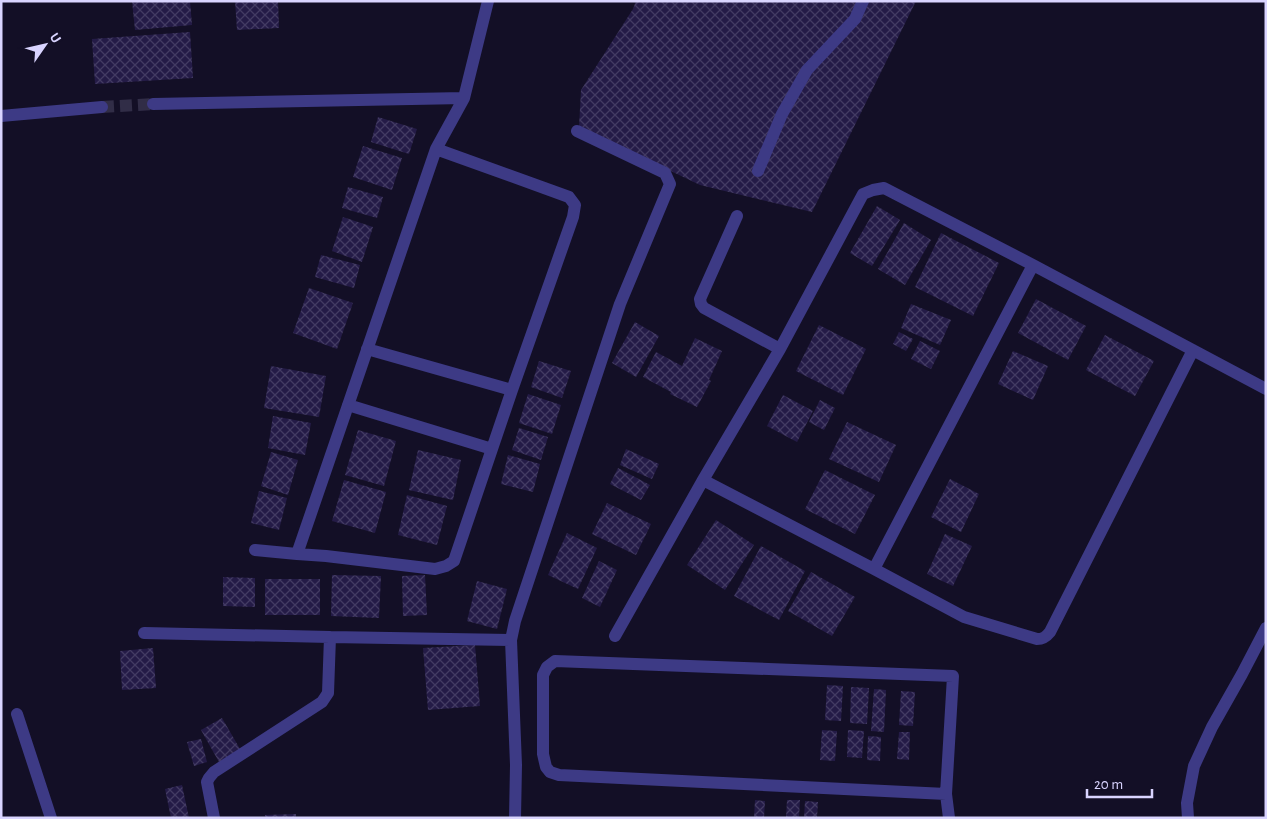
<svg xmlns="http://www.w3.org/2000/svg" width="1267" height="819" viewBox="0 0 1267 819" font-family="'Alegreya Sans',sans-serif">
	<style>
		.building { fill: url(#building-cross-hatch) }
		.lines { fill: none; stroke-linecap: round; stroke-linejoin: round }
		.minor-tunnel { stroke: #312d47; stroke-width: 12; stroke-dasharray: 12 6; stroke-linecap: butt }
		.minor { stroke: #3d3a85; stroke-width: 12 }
	</style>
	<defs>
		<pattern id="building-cross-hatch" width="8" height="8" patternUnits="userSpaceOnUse" patternTransform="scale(1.25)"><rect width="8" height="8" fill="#241b47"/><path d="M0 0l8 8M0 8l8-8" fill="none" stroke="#433b63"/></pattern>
	</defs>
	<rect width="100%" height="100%" fill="#130f26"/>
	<path class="building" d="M132 1H190L192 25 135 30Z
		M235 1H278L279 28 237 30Z
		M636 1H916L812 212 700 185 579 127 581 90 633 9Z
		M190 32 193 78 95 84 92 39Z
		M378 117 417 129 409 154 371 142Z
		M363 146 402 158 392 190 353 177Z
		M348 187 383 197 377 218 342 208Z
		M877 206 900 220 872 266 850 253Z
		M343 217 373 227 362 262 332 251Z
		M904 223 931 240 905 285 878 269Z
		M941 233 999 263 973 316 915 287Z
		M321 255 360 265 354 288 315 277Z
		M309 288 353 303 337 349 293 333Z
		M1036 299 1086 326 1068 360 1018 333Z
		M911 304 951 320 940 345 901 328Z
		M635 322 659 336 636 377 612 363Z
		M819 325 866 349 843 395 796 371Z
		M899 332 913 339 906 351 893 344Z
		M1105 335 1154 361 1135 396 1086 370Z
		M695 338 722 351 709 380 711 381 697 407 670 394 671 392 643 377 656 352 682 366Z
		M920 341 940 351 931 369 911 359Z
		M1013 351 1048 366 1033 400 998 384Z
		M539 361 571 371 562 398 531 387Z
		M271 366 326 376 319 417 264 408Z
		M528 394 561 405 552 434 519 423Z
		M783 395 813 411 797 442 767 426Z
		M820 400 835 408 824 430 809 422Z
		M273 416 311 423 305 455 268 448Z
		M847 422 896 445 879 482 829 459Z
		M519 428 548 437 541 460 512 450Z
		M358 430 396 441 384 486 345 475Z
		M626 449 659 464 652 479 620 465Z
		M418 450 461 460 453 500 409 490Z
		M271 452 298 460 288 495 261 486Z
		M508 455 540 464 533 492 501 484Z
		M618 468 650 485 641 500 610 484Z
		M825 470 875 495 855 534 805 509Z
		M950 479 979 494 961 532 931 517Z
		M344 480 386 492 375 533 332 521Z
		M259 491 287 498 279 530 251 523Z
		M407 495 447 506 437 545 398 535Z
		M607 503 651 524 636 555 592 534Z
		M716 520 754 545 725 590 687 565Z
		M567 533 597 548 578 589 548 575Z
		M945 534 972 546 953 586 927 574Z
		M761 546 805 571 779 620 734 596Z
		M599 561 617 570 600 607 582 598Z
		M811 572 855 597 832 636 788 611Z
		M332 575 381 576 379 618 331 616Z
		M425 575 427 615 403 616 402 576Z
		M223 577 255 578V607L223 606Z
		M265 579H320V615H265Z
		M477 581 507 589 497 629 467 621Z
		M475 645 480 706 428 710 423 648Z
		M153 648 156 688 122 690 120 651Z
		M827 685 843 686 841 721 825 720Z
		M851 687 869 688 867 724 850 723Z
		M874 689 886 690 884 732 871 731Z
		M901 691 915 692 913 726 899 725Z
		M222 718 240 749 219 762 201 730Z
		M822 730 837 731 835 761 820 760Z
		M848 730 864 731 862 758 847 757Z
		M899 732H910L909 760 897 759Z
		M868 736 881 737 880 761 867 760Z
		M201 739 207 762 194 766 187 742Z
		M182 785 189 818H171L165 789Z
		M755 800 765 801 764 818H754Z
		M787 800H800L799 818H786Z
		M805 801 818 802 817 818H804Z
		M296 814V818H265V815Z"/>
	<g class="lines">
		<path class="minor-tunnel" d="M102 107 153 104"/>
		<path class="minor" d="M153 104 464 98
			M1 116 102 107
			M758 171 782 114 807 70 855 19 863 1
			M737 216 700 299 701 304 704 308 780 349
			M367 349 512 390
			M348 405 492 449
			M703 480 874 569 1033 265
			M255 550 297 554 436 149 464 98 488 1
			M297 554 326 556 435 569 446 566 454 561 512 390 573 217 575 205 569 197 436 149
			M874 569 964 617 1037 639C1043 639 1046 637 1050 632L1193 350
			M144 633 330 637 511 640
			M615 636 703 480 780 349 863 194 873 190 884 188 1033 265 1266 389
			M17 714 51 818
			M946 794 559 775 550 772 546 767 543 754V675L547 667 555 661 953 676 946 794 949 818
			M214 818 207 782 209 778 214 772 322 702 328 693 330 637
			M515 818 516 765 511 640 515 621 620 304 670 184 665 173 577 131
			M1188 818 1187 803 1194 766 1212 727 1242 674 1266 628"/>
	</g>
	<rect width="1267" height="819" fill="none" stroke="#d9d4ff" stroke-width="5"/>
	<g transform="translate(45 45) rotate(56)" stroke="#130f26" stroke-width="4" paint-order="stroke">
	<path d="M0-4L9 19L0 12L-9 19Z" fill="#d9d4ff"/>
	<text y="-8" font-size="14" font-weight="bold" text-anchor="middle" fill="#d9d4ff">U</text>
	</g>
	<path d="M1087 789v8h65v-8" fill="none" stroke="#d9d4ff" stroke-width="2.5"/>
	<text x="1094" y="789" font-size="15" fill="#d9d4ff" stroke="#130f26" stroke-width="4" paint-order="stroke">20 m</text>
</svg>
